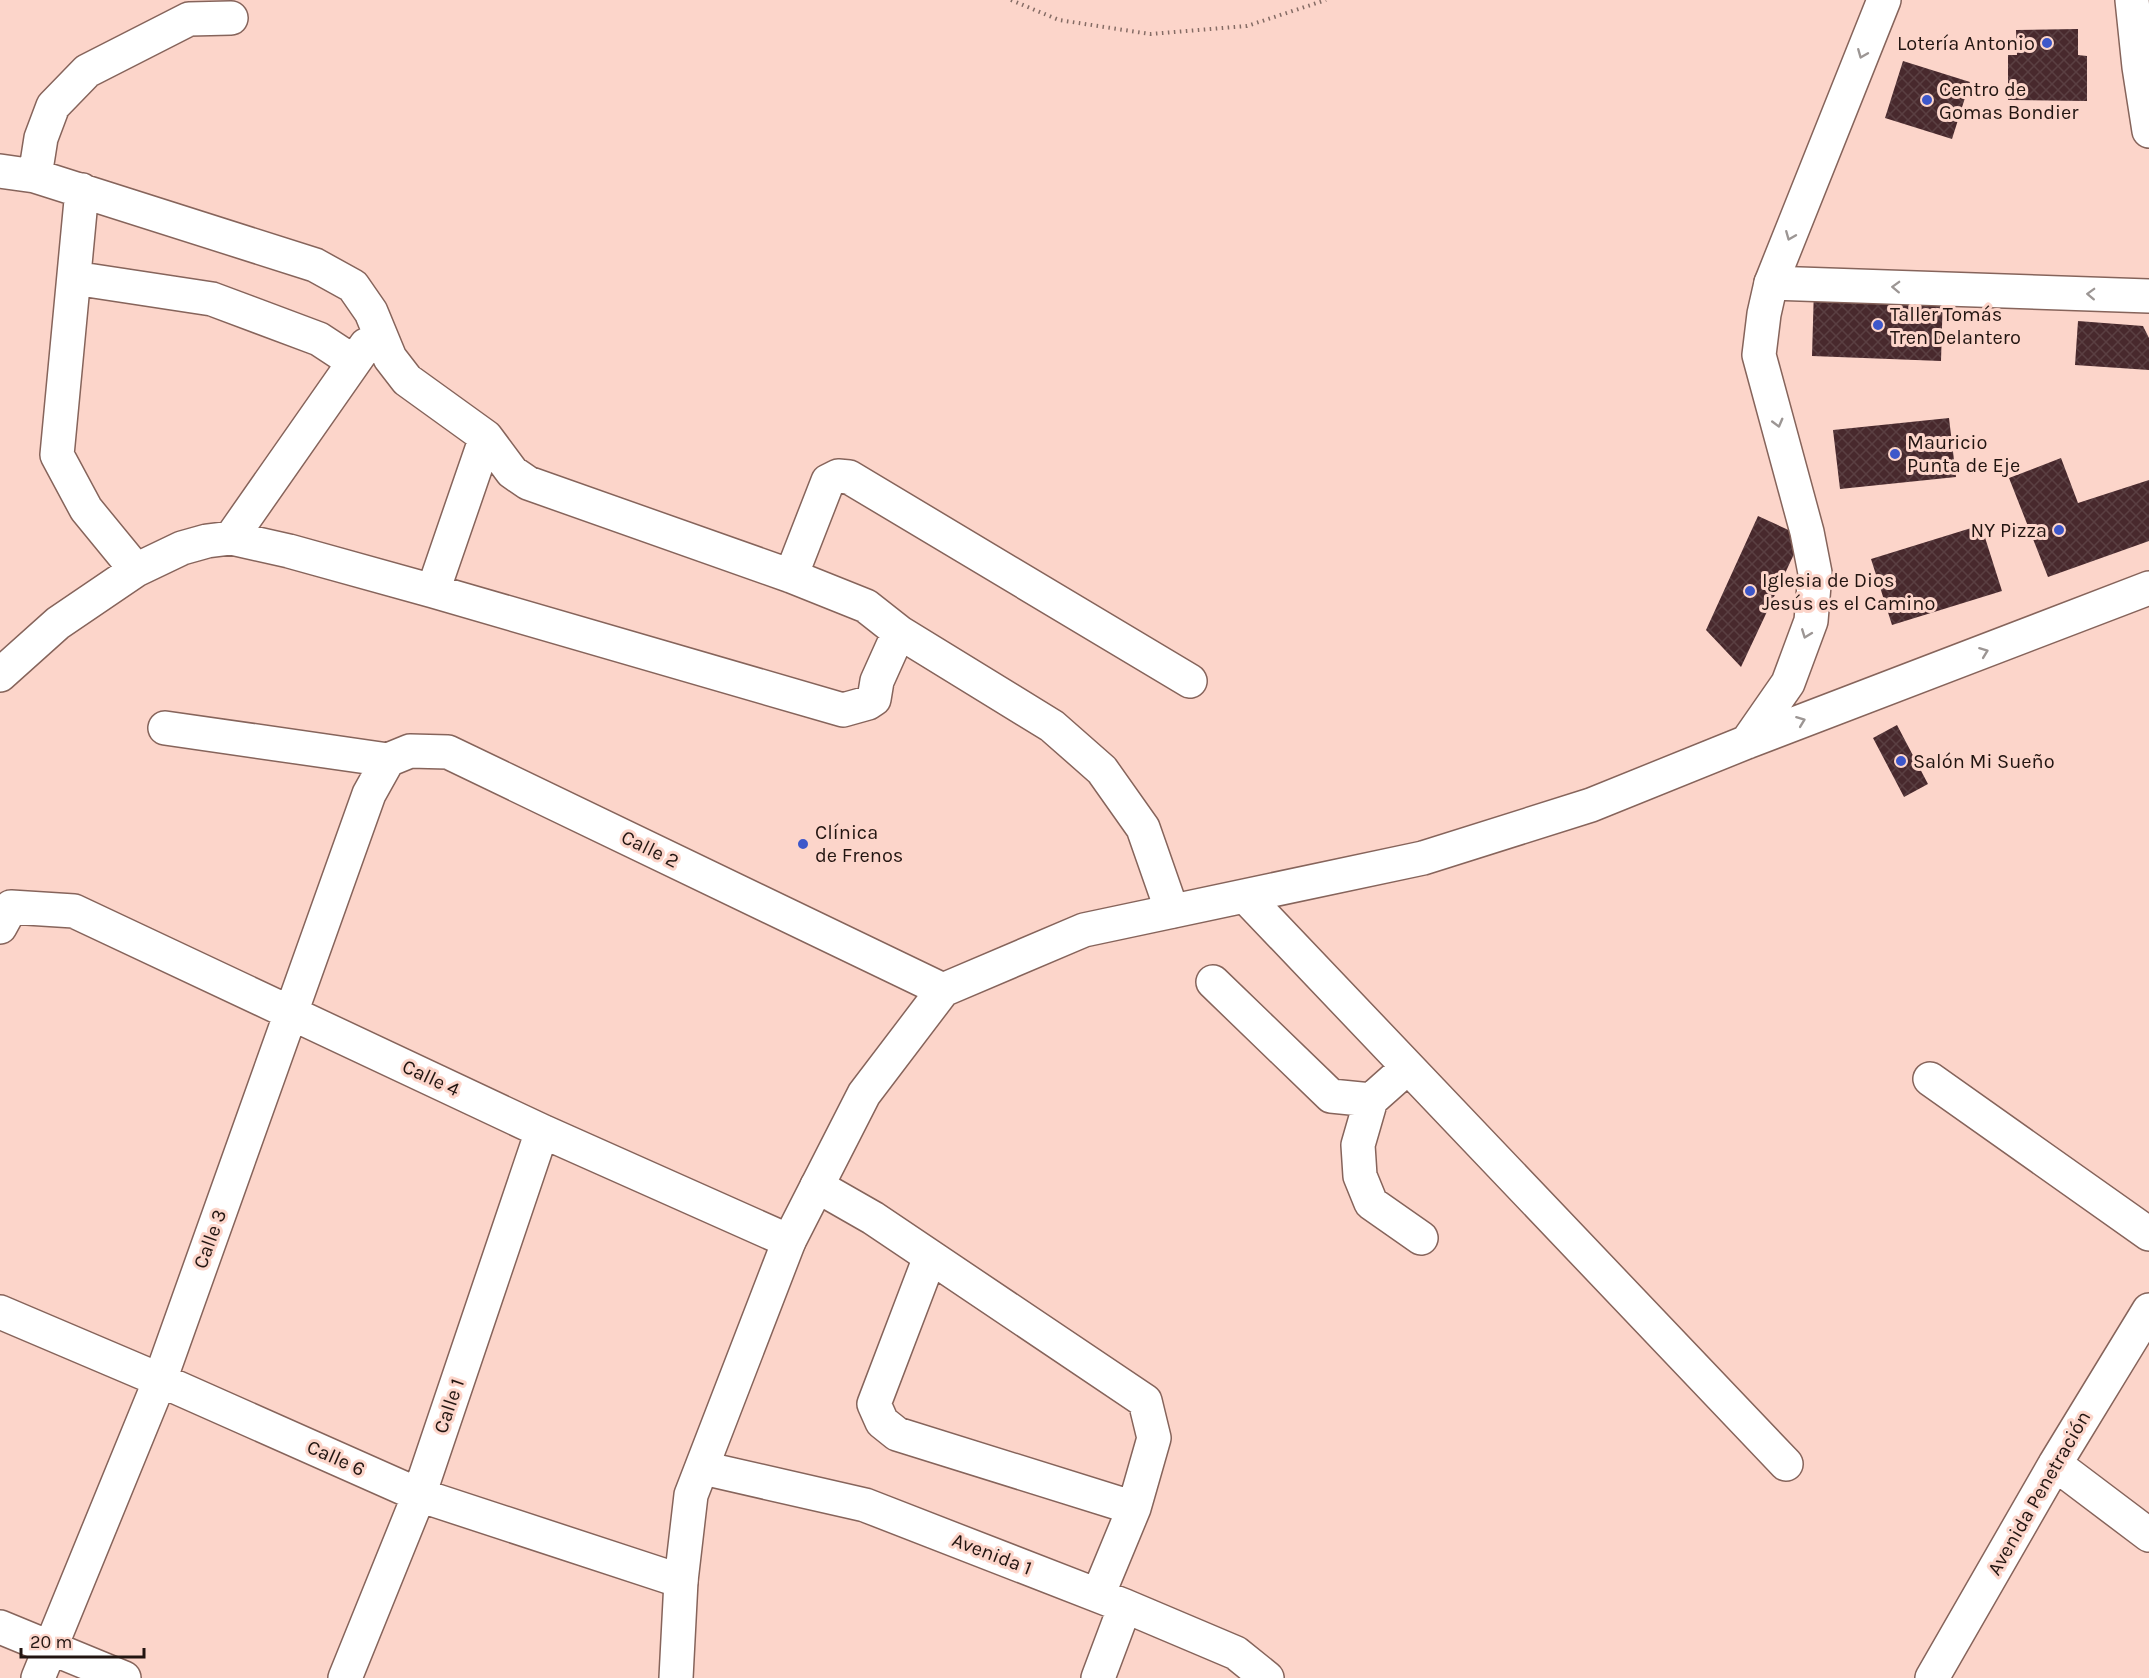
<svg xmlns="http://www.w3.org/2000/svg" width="2149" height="1678" viewBox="0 0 2149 1678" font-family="Karla,sans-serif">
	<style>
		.building { fill: url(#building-cross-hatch) }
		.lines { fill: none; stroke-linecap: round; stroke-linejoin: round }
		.minor-casing { stroke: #86645b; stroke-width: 36 }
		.major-casing { stroke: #86645b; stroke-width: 36 }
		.path { stroke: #856c65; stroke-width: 4; stroke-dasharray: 1.5 4.5; stroke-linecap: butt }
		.minor { stroke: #fff; stroke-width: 33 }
		.major { stroke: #fff; stroke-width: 33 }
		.oneway { stroke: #9c9694 }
		.poi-dot { fill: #3d57ca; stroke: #fcd5ca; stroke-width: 2 }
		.labels { text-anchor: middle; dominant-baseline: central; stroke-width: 6; stroke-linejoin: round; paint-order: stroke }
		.poi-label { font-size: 20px; fill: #221511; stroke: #fcd5ca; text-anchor: start }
		.street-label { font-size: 20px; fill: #221511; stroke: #fcd5ca }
	</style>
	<defs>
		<pattern id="building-cross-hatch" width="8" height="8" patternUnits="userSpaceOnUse" patternTransform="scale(1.5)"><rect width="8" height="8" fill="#48292d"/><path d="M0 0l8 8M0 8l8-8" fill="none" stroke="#5a3f42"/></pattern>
	</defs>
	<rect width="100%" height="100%" fill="#fcd5ca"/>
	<path class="building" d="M2078 29V55L2087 56V101L2008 100V55H2017L2016 30Z
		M1903 61 1970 82 1952 139 1885 118Z
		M1814 288 1943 293 1941 361 1812 356Z
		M2078 321 2143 326 2149 338V370L2075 365Z
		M1949 418 1956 477 1840 489 1833 430Z
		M2061 458 2078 503 2149 480V541L2048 577 2009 478Z
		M1758 516 1795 533V552L1741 667 1706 630Z
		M1981 525 2002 591 1892 625 1871 559Z
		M1897 725 1928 784 1904 797 1873 738Z"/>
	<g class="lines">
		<defs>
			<path id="minor" d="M0 171 35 176 315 265 353 286 371 312 390 358 407 380 486 437 512 472 528 483 791 576 866 606 899 632 877 681 874 699 868 703 843 710 433 591 289 551 231 538 207 541 182 548 136 570 58 623 0 675
				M35 176 41 138 53 106 87 71 189 19 231 18
				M82 190 57 455 86 509 136 570
				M74 278 212 299 319 339 354 362
				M1771 283 2149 296
				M231 538 366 345
				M791 576 828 481 838 476 849 477 1190 681
				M433 591 486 437
				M899 632 1052 726 1102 770 1143 828 1172 911
				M165 728 388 760
				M1246 897 1786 1464
				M0 927 11 907 74 911 542 1131 789 1241
				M1213 982 1331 1096 1371 1100 1407 1068
				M1930 1079 2149 1234
				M1371 1100 1358 1145 1360 1176 1371 1203 1421 1238
				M817 1186 873 1218 1145 1401 1154 1438 1134 1508 1098 1595
				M930 1257 874 1404 882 1422 897 1434 1134 1508
				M0 1312 160 1380 419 1495 681 1581
				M2055 1464 2149 1535
				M703 1468 865 1505 1125 1606 1236 1653 1267 1678
				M0 1627 124 1678
				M38 1678 160 1380 369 794 388 760 410 751 448 752 943 990
				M345 1678 419 1495 542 1131
				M1098 1678 1125 1606
				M1932 1678 2055 1464 2149 1310"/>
			<path id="major" d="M2132 0 2139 67 2149 131
				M1747 742 1788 683 1811 621 1815 573 1807 532 1759 355 1764 314 1771 283 1884 0
				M676 1678 681 1581 691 1495 789 1241 864 1094 943 990 1084 930 1423 858 1591 805 1747 742 2149 588"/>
		</defs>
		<use href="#minor" class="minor-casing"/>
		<use href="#major" class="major-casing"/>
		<path class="path" d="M1011 0 1059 20 1150 34 1247 26 1326 0"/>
		<use href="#minor" class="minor"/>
		<use href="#major" class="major"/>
	</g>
	<defs><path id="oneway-chevron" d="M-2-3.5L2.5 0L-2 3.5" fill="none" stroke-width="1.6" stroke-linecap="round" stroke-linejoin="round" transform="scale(1.5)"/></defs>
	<g class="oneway">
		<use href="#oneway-chevron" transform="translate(1862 54) rotate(112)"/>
		<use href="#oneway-chevron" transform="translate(1790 236) rotate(112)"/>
		<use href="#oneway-chevron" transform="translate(1896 287) rotate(-178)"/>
		<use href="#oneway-chevron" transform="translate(2091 294) rotate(-178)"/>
		<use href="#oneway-chevron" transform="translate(1778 423) rotate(75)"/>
		<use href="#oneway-chevron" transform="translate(1806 634) rotate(111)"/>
		<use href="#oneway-chevron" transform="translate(1984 652) rotate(-21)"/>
		<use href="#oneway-chevron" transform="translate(1801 721) rotate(-21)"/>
	</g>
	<g class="poi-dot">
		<circle cx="2047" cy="43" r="6"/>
		<circle cx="1927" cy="100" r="6"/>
		<circle cx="1878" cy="325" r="6"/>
		<circle cx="1895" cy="454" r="6"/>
		<circle cx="2059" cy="530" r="6"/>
		<circle cx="1750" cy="591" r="6"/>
		<circle cx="1901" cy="761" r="6"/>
		<circle cx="803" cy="844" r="6"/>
	</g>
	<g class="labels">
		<g class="poi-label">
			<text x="2035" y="43" text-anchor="end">Lotería Antonio</text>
			<text x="1939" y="89">Centro de<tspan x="1939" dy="23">Gomas Bondier</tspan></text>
			<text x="1890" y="314">Taller Tomás<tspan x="1890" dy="23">Tren Delantero</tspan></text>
			<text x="1907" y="442">Mauricio<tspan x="1907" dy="23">Punta de Eje</tspan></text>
			<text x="2047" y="530" text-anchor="end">NY Pizza</text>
			<text x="1762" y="580">Iglesia de Dios<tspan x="1762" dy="23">Jesús es el Camino</tspan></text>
			<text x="1913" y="761">Salón Mi Sueño</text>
			<text x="815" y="832">Clínica<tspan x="815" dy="23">de Frenos</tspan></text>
		</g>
		<g class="street-label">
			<text transform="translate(650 849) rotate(26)">Calle 2</text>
			<text transform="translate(431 1078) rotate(25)">Calle 4</text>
			<text transform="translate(210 1239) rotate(-70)">Calle 3</text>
			<text transform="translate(449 1406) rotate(-71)">Calle 1</text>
			<text transform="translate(336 1458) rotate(24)">Calle 6</text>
			<text transform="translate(2039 1493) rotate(-60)">Avenida Penetración</text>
			<text transform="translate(992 1554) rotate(21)">Avenida 1</text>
		</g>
	</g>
	<path d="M21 1648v9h123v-9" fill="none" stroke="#221511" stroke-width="3"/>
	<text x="30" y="1648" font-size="18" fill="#221511" stroke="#fcd5ca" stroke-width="4.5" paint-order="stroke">20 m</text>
</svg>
